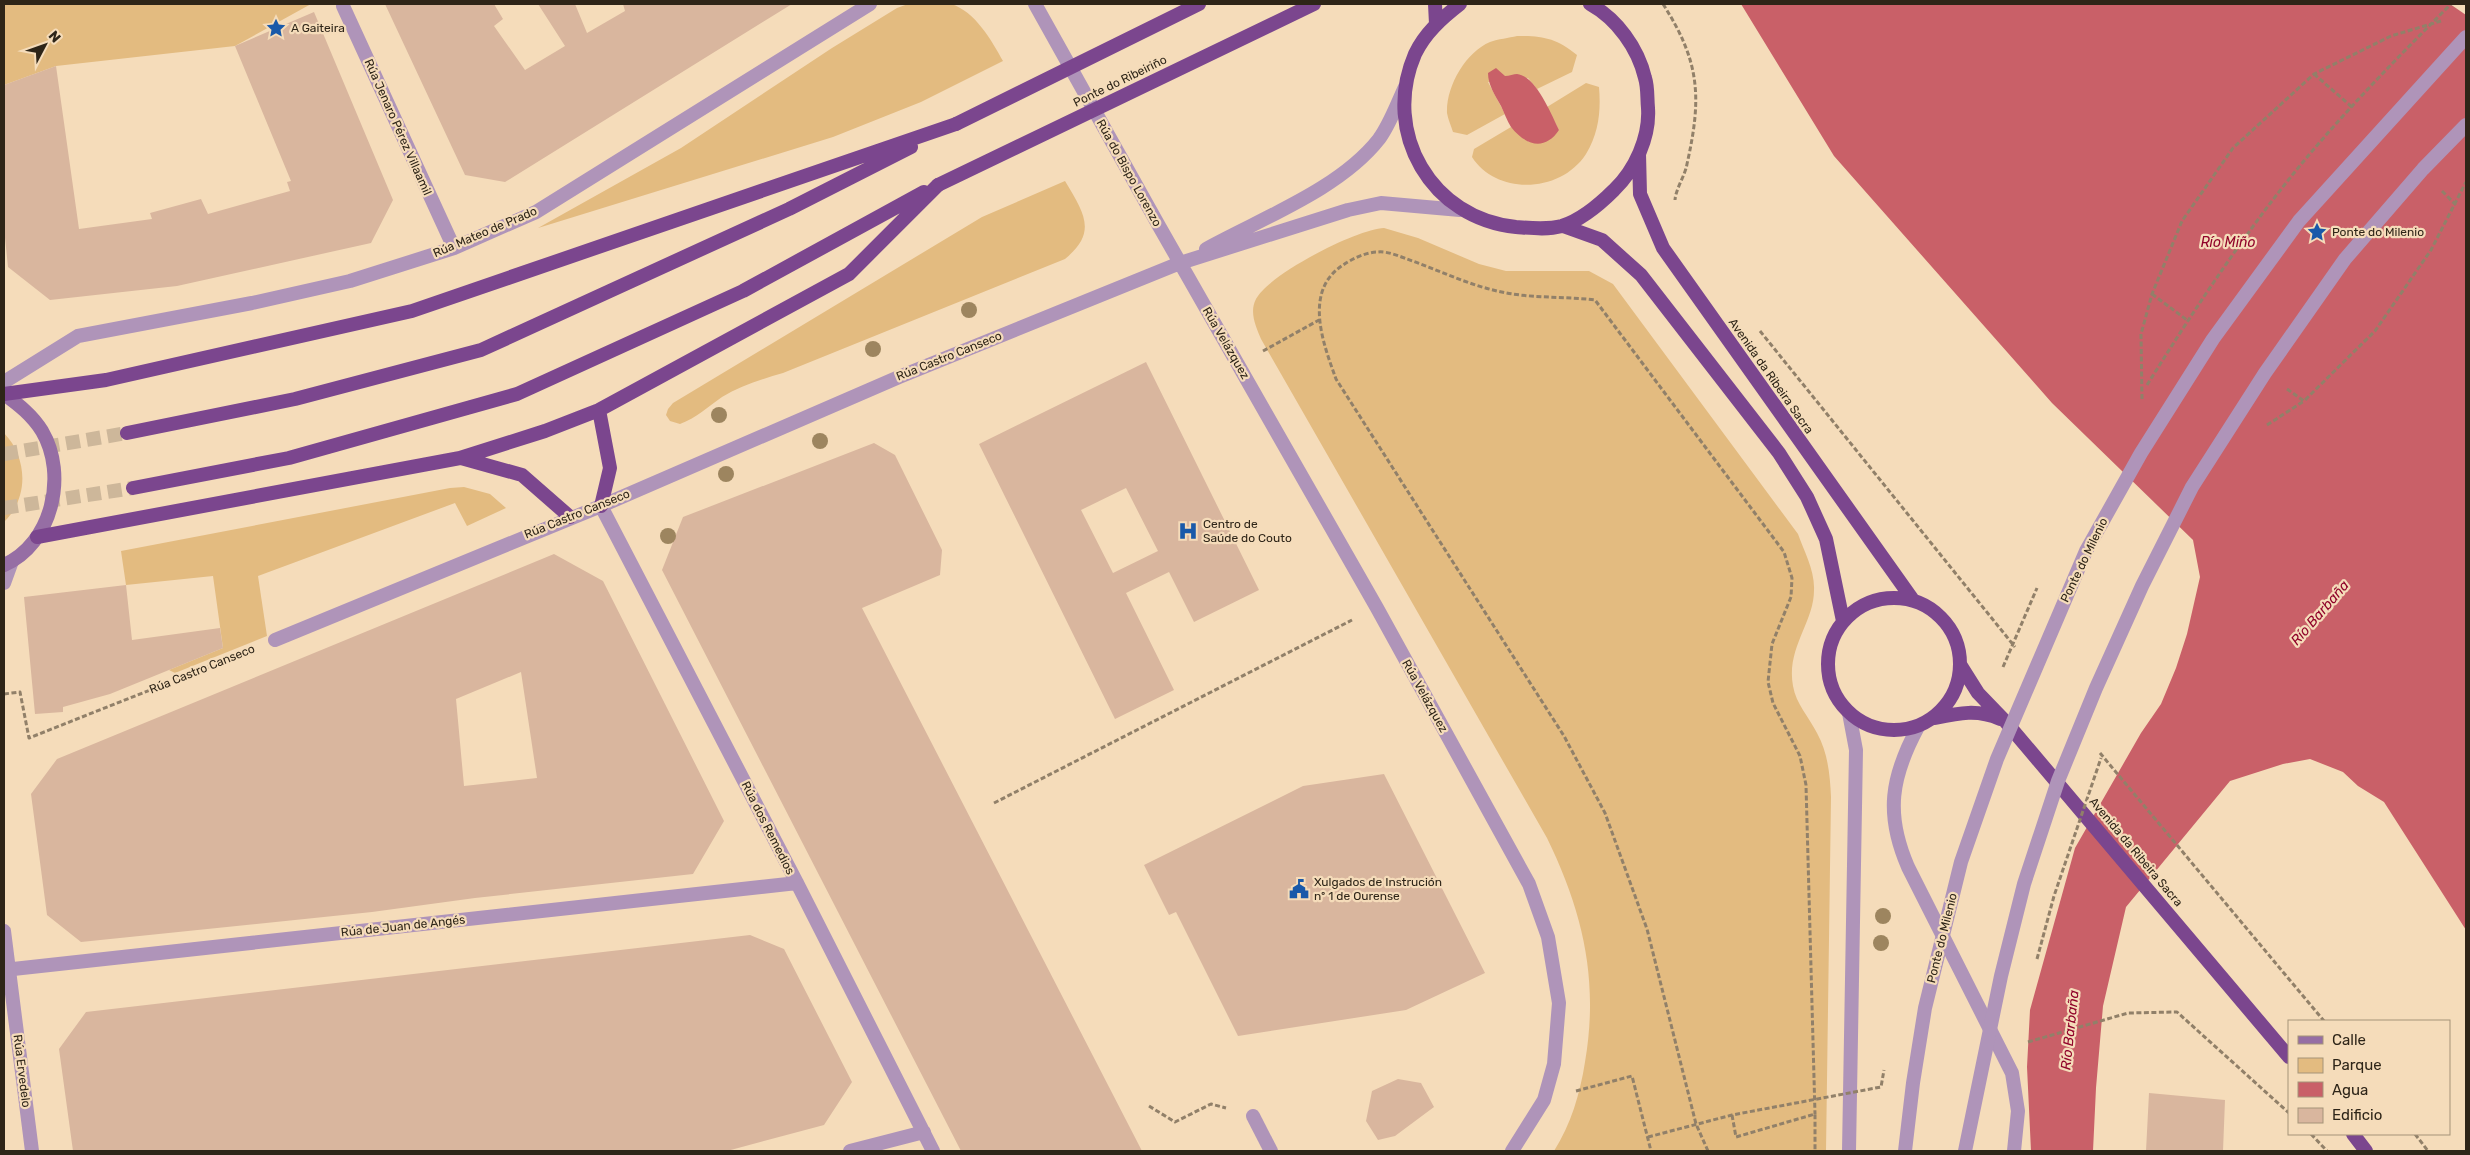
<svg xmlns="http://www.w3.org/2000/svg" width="2470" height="1155" viewBox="0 0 2470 1155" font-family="Rubik,sans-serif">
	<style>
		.green { fill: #e3bb80 }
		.water { fill: #c96068 }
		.building { fill: #d9b69e; fill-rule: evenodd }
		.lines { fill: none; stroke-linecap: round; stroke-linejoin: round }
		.trunk-tunnel { stroke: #cdb79a; stroke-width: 14; stroke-dasharray: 14 7; stroke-linecap: butt }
		.path { stroke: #918069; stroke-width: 3; stroke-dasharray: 5 2.5; stroke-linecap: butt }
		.pedestrian { stroke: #af94b9; stroke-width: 14 }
		.minor { stroke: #af94b9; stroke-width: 14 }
		.tertiary { stroke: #af94b9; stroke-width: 14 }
		.secondary { stroke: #966ea4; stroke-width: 14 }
		.trunk { stroke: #7b468e; stroke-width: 14 }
		.path-bridge { stroke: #918069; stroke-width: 3; stroke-dasharray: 5 2.5; stroke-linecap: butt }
		.tertiary-bridge { stroke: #af94b9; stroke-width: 14 }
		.trunk-bridge { stroke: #7b468e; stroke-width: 14 }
		.tree { fill: #9d855f }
		.labels { text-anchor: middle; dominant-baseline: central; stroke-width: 4.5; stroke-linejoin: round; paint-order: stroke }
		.poi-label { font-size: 12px; fill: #2e2518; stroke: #f5dcba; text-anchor: start }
		.street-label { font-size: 12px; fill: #2e2518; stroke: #f5dcba }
		.water-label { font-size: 14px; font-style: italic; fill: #90032a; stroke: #f5dcba }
	</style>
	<rect width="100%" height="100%" fill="#f5dcba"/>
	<path class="green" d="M4 4H311L235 46 56 66 4 85Z
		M908 4C921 4 939 1 951 4 975 11 992 41 1003 61L921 102 833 137 538 228 681 148 832 48 897 8Z
		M1517 36C1543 36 1556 38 1577 55L1572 72 1537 89 1528 78 1488 82 1505 114 1467 135 1453 132C1451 126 1448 119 1447 113 1446 86 1466 52 1490 42 1498 39 1509 38 1517 36Z
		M1586 83 1599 87C1601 110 1599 133 1586 154 1561 193 1497 196 1472 157L1474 149 1511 127 1529 142 1559 130 1547 107Z
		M1065 181C1084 213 1098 232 1065 259L783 373C762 379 740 386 722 397 708 407 696 418 680 424L670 421 666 415 668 409 673 403 982 217Z
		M1384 228 1418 238 1479 264 1506 271H1589L1613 284 1798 534C1804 551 1815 571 1814 590 1814 623 1786 648 1793 686 1796 704 1809 717 1817 733 1828 753 1830 775 1831 797L1826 1151H1554C1571 1124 1580 1094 1585 1062 1599 980 1583 912 1547 838L1261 339C1256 327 1249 312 1256 299 1269 274 1357 229 1384 228Z
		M4 433C28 458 29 498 4 522Z
		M464 487 490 494 506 508 467 526 455 503 258 576 267 636 175 673 169 670 223 648 213 576 126 585 121 551 450 488Z"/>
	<path class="water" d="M1741 4H2450L2466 15V930L2384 802 2358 786 2343 772 2310 759 2283 764 2230 781 2126 907 2103 1006 2096 1088 2093 1151H2031L2027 1067 2030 1010 2075 848 2141 733 2161 704 2176 668 2187 634 2200 577 2193 540 2052 403 1834 156Z
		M1496 68 1505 76C1509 76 1514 74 1517 74 1536 76 1551 114 1559 130 1545 151 1526 146 1511 127 1507 121 1504 112 1501 106 1495 95 1488 85 1488 73Z"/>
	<path class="building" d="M385 4H494L503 19 494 26 525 70 565 46 538 4H575L587 33 625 11 623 4H792L505 182 465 175Z
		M314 12 393 200 371 243 177 286 50 300 8 267 4 228V85L56 66 79 229 152 219 150 213 201 199 208 214 290 191 287 182 291 181 235 46Z
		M1146 362 1259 590 1194 622 1169 572 1126 593 1174 690 1115 719 979 444ZM1126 488 1158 551 1113 573 1081 510Z
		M874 443 895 455 942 550 940 575 862 608 1142 1151H961L662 570 683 517Z
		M554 554 603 581 724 821 693 874 475 898 372 912 81 942 47 915 31 794 57 759ZM521 672 537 778 464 786 456 699Z
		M126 585 132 640 220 628 223 648 110 694 63 707V712L35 714 24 597Z
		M1384 774 1485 973 1406 1010 1238 1036 1176 912 1169 915 1144 865 1303 786Z
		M750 935 784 949 852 1082 824 1125 727 1151H73L59 1049 86 1012Z
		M1398 1079 1421 1083 1434 1107 1395 1136 1378 1140 1366 1121 1372 1091Z
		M2149 1093 2225 1100 2223 1151H2146Z"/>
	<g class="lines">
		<path class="trunk-tunnel" d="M4 454 127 433
			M4 508 133 488"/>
		<path class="path" d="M1663 4C1700 62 1702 97 1687 164 1685 176 1676 188 1675 200
			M2314 74 2352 107
			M2442 191 2456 205
			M2152 294 2187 320
			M1760 331 2015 647
			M1263 351 1319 320
			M2287 389 2304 401 2375 331 2431 250 2466 182
			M4 694 20 692 29 738 251 650
			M2100 753 2324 1021
			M994 803 1352 620
			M2028 1042 2128 1013 2177 1012 2289 1113
			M1576 1091 1632 1076 1651 1151
			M1149 1106 1175 1122 1211 1104 1226 1108
			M1732 1115 1736 1137 1815 1114V1151
			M2311 1134 2327 1151
			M2415 1134 2428 1151
			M1708 1151 1696 1124 1647 929 1605 813 1564 736 1336 379C1323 343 1303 291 1343 265 1352 259 1366 252 1378 252 1387 251 1399 256 1407 259 1436 269 1464 283 1493 290 1527 299 1561 296 1595 300L1784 552 1792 578 1791 597 1772 644 1768 682 1773 703 1800 756 1806 785 1815 1114"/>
		<path class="pedestrian" d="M1253 1116 1271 1151"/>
		<path class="minor" d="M1035 4 1159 226 1377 608 1529 884 1548 937 1559 1003 1554 1064 1544 1100 1512 1151
			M343 6 454 248
			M1206 249C1262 218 1340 189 1379 139 1390 124 1397 104 1405 87
			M4 382 78 336 252 303 350 281 454 248 536 212 870 4
			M601 506 797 883 933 1151
			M275 640 601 506 899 377 1180 263 1348 210 1381 203 1460 210
			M1918 727C1891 777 1885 814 1908 867L2012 1073 2018 1111 2014 1151
			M4 970 797 883
			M850 1151 924 1132
			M1849 1151 1856 750 1849 713"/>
		<path class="tertiary" d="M4 583 12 561
			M4 931 32 1151"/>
		<path class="secondary" d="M4 394C19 405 32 415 42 431 68 475 52 544 4 565"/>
		<path class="trunk" d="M1435 4 1436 24
			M1460 4C1442 18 1425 33 1415 54 1381 133 1432 219 1516 227 1531 228 1547 230 1562 226 1581 220 1600 204 1614 190 1635 170 1650 137 1648 108 1647 98 1648 87 1645 78 1638 48 1617 19 1590 4
			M1639 154 1640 194 1663 248 1913 600
			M1563 226 1602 240 1641 275 1779 453 1807 497 1826 539 1843 621
			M4 394 106 380 412 311 956 124
			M599 410 610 468 601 506
			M127 433 295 399 481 350 789 209 911 147
			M461 458 522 475 570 517
			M133 488 289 458 517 394 743 291 924 192
			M37 537 460 458 545 431 599 410 849 274 938 185
			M1828 664a66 66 0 1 1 132 0a66 66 0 1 1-132 0Z
			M1961 666 1978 693 2005 721 2289 1057
			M1935 718C1959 713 1978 709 2000 719
			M2353 1134 2366 1151"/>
		<path class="path-bridge" d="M2147 385C2187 321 2229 257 2275 197 2328 128 2390 65 2451 4
			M2142 399 2141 334 2152 294 2182 221 2233 148 2314 74 2391 36 2441 21
			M2267 425 2304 401
			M2003 667 2037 588
			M2037 959 2054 896 2101 758
			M1648 1137 1732 1115 1881 1087 1884 1070"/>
		<path class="tertiary-bridge" d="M1905 1151 1913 1083 1925 1008 1961 862 1997 759 2086 551 2141 453 2213 339 2299 221 2466 37
			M1965 1151 2001 976 2024 884 2058 781 2096 688 2142 586 2192 487 2265 373 2345 259 2423 169 2466 125"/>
		<path class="trunk-bridge" d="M956 124 1199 4
			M938 185 1314 4"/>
	</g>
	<g class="tree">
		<circle cx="969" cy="310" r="8"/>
		<circle cx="873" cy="349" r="8"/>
		<circle cx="719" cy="415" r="8"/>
		<circle cx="820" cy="441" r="8"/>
		<circle cx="726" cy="474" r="8"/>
		<circle cx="668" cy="536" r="8"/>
		<circle cx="1883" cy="916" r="8"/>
		<circle cx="1881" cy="943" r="8"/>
	</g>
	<defs>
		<symbol id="sight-bare" viewBox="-9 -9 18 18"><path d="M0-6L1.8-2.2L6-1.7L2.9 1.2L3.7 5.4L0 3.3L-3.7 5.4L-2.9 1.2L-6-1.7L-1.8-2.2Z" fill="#1959a9" stroke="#f5dcba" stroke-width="2.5" paint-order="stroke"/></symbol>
		<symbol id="hospital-bare" viewBox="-9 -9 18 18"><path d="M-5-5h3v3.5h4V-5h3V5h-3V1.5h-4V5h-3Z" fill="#1959a9" stroke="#f5dcba" stroke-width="2.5" paint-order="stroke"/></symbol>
		<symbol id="civic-bare" viewBox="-9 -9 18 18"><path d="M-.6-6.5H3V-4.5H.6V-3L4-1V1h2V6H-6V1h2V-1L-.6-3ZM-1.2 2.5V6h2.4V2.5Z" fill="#1959a9" stroke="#f5dcba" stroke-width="2.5" paint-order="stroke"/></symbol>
	</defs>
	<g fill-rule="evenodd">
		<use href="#sight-bare" x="262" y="14" width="28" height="28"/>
		<use href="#sight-bare" x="2303" y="218" width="28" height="28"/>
		<use href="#hospital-bare" x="1174" y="517" width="28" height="28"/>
		<use href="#civic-bare" x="1285" y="875" width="28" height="28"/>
	</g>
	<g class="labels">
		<g class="poi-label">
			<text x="291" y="28">A Gaiteira</text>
			<text x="2332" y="232">Ponte do Milenio</text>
			<text x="1203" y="524">Centro de<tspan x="1203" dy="14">Saúde do Couto</tspan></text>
			<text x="1314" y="882">Xulgados de Instrución<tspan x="1314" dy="14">nº 1 de Ourense</tspan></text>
		</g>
		<g class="street-label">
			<text transform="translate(1120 81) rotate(-26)">Ponte do Ribeiriño</text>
			<text transform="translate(398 127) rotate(66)">Rúa Jenaro Pérez Villaamil</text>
			<text transform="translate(1129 173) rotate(61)">Rúa do Bispo Lorenzo</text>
			<text transform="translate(485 232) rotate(-23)">Rúa Mateo de Prado</text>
			<text transform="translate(1226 343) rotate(60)">Rúa Velázquez</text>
			<text transform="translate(949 356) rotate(-22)">Rúa Castro Canseco</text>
			<text transform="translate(1771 376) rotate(55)">Avenida da Ribeira Sacra</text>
			<text transform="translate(577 514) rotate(-22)">Rúa Castro Canseco</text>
			<text transform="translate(2084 560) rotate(-64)">Ponte do Milenio</text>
			<text transform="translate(202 669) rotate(-22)">Rúa Castro Canseco</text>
			<text transform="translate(1425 696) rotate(61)">Rúa Velázquez</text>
			<text transform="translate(768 828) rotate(63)">Rúa dos Remedios</text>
			<text transform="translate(2136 852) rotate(50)">Avenida da Ribeira Sacra</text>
			<text transform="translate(403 926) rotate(-6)">Rúa de Juan de Angés</text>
			<text transform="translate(1942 938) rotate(-76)">Ponte do Milenio</text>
			<text transform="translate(22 1071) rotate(83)">Rúa Ervedelo</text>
		</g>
		<g class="water-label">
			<text x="2228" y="242">Río Miño</text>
			<text transform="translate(2320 613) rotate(-49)">Río Barbaña</text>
			<text transform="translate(2070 1030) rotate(-84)">Río Barbaña</text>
		</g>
	</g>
	<rect width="2470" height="1155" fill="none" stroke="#2e2518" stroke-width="10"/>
	<rect x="2288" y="1020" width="162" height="115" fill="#f5dcba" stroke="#a59379"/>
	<rect x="2298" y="1036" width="25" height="8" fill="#966ea4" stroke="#a59379"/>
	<text x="2332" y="1045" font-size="15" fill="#2e2518">Calle</text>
	<rect x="2298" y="1058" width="25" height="15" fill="#e3bb80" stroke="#a59379"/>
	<text x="2332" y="1070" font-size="15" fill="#2e2518">Parque</text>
	<rect x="2298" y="1082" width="25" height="15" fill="#c96068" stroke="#a59379"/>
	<text x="2332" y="1095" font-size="15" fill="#2e2518">Agua</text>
	<rect x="2298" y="1108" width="25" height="15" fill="#d9b69e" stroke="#a59379"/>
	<text x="2332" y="1120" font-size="15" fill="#2e2518">Edificio</text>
	<g transform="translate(45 45) rotate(49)" stroke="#f5dcba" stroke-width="4" paint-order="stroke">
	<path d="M0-4L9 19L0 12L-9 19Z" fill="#2e2518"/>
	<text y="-8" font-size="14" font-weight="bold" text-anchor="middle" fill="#2e2518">N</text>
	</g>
</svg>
